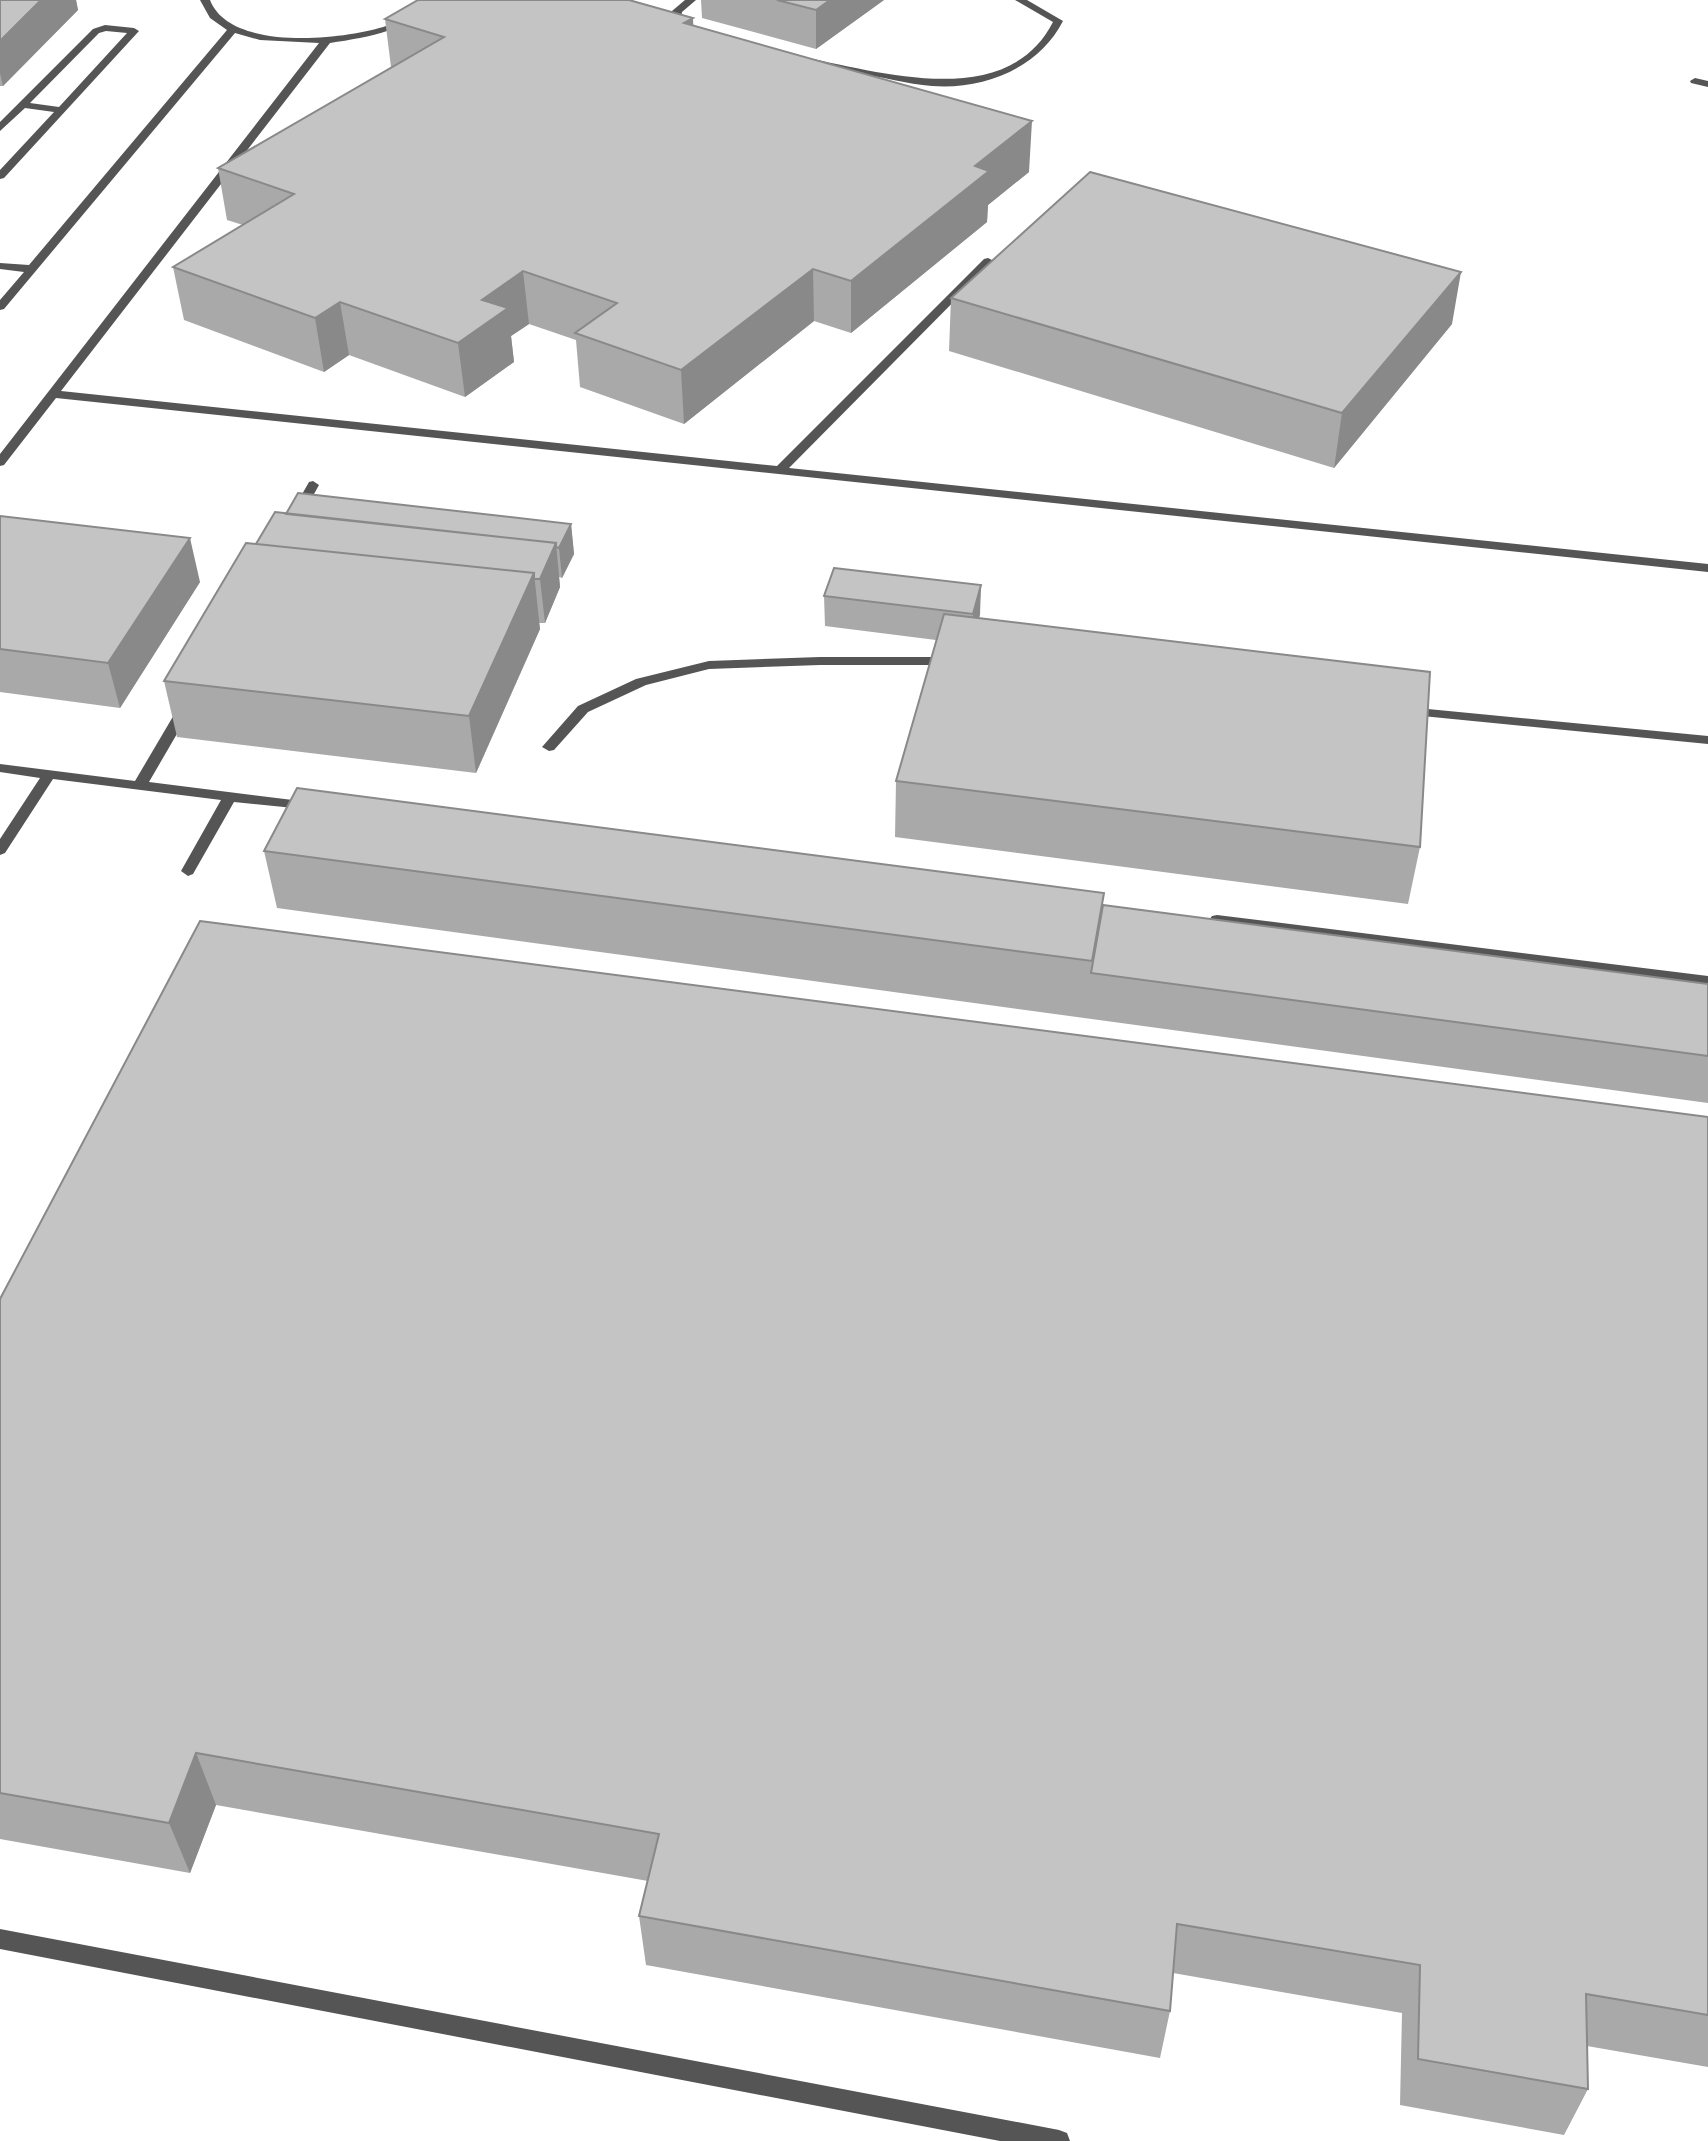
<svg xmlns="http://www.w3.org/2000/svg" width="1708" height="2141" viewBox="0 0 1708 2141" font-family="Helvetica,sans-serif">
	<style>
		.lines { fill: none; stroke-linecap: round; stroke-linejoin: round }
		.service { fill: #555; fill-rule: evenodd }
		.wall { fill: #a9a9a9 }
		.shaded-wall { fill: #898989 }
		.building { fill: #c4c4c4; stroke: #898989; stroke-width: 2 }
	</style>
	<rect width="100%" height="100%" fill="#fff"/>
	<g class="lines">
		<path class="service" d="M200 0H210C230 52 344 40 386 26 403 20 416 11 428 0H439C410 30 370 37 330 43L61 391 777 466 984 259 988 258 994 261 992 263 789 468 1708 564V572L56 398 4 465 0 466V454L319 43 260 40 235 33 4 309 0 310V300L24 272 0 269V263L29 265 227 30 210 18Z
			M685 0H696L682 12 681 21 691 31 686 34 671 22 672 11Z
			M1015 0H1027L1063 21C1039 68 984 90 932 86 907 84 882 77 858 73 838 69 809 69 792 59L797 56C875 70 1006 114 1053 22Z
			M105 25 134 28 139 31 4 178 0 179V170L54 112 25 108 0 131V122L93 29ZM106 31 127 33 59 107 30 103 99 33Z
			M1695 78 1708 81V87L1691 83 1690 81Z
			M313 481 319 485 304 512 298 516 294 515 292 512 309 482Z
			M820 657H951L958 661 951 665H820L709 669 646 685 588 712 554 750 549 751 542 747 578 706 636 679 709 661Z
			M185 704 192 708 149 782 309 802 314 804 316 807 314 810 234 802 193 874 188 876 181 871 221 800 53 779 5 853 0 855V839L40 778 0 772V764L135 781 178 708Z
			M1407 707 1708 736V744L1402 714 1400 711 1402 708Z
			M1217 915 1708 976V986L1212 924 1209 920 1212 916Z
			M0 1929 1059 2130 1067 2133 1070 2141H1000L0 1949Z"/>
	</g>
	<path class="wall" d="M0 0H76L78 10 3 86H0Z
		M701 0H884L816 49 702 18Z
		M385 19 693 26 1029 172 988 205 987 222 851 333 814 321 684 424 580 387 576 340 529 324 511 336 514 362 465 397 349 355 324 372 184 320 173 267 243 225 227 220 218 168 391 67Z
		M951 298 1452 324 1334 468 949 351Z
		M286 514 571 524 574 554 562 578 559 577 560 587 545 623H539L540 629 476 773 177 737 164 681 256 544Z
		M0 516 200 582 120 708 0 692Z
		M981 585 979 618 1420 847 1408 904 895 837 896 781 936 640 825 626 824 596Z
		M264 851 1103 905 1708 984V1103L277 908Z
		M1708 1117V2067L1587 2046 1588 2089 1564 2135 1400 2105 1402 2013 1173 1973 1170 2011 1160 2058 646 1965 639 1916 648 1881 216 1805 190 1873 0 1839V1299Z"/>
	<path class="shaded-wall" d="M41 0H76L78 10 3 86 0 73V41Z
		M830 0H884L816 49V10Z
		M693 18 695 67 684 23Z
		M1032 121 1029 172 988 205 987 222 851 333V281L975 166Z
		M813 269 814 321 684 424 681 370Z
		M523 271 529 324 511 336 514 362 465 397 458 343 482 300Z
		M1461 272 1452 324 1334 468 1342 413Z
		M340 302 349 355 324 372 315 318Z
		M571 524 574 554 562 578 559 548Z
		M190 538 200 582 120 708 108 663Z
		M556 543 560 587 545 623 540 579Z
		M534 573 540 629 476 773 469 716Z
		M981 585 980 615 972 644 973 614Z
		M196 1753 216 1805 190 1873 169 1823Z"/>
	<path class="building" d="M0 0H41L0 41Z
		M418 0H629L693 18 684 23 1032 121 975 166 989 171 851 281 813 269 681 370 575 333 617 303 523 271 482 300 508 308 458 343 340 302 315 318 173 267 294 194 218 168 444 37 385 19Z
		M777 0H830L816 10Z
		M1090 172 1461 272 1342 413 951 298Z
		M298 493 571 524 559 548 556 547V543L286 514Z
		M275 512 556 543 540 579H534V573L256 544Z
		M0 516 190 538 108 663 0 649Z
		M246 543 534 573 469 716 164 681Z
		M834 568 981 585 973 614 824 596Z
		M944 614 1430 672 1420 847 896 781Z
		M297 788 1104 893 1092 961 264 851Z
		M1103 905 1708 984V1056L1091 973Z
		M200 921 1708 1117V2015L1586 1994 1588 2089 1418 2059 1420 1965 1177 1924 1170 2011 639 1916 659 1834 196 1753 169 1823 0 1793V1299Z"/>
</svg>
